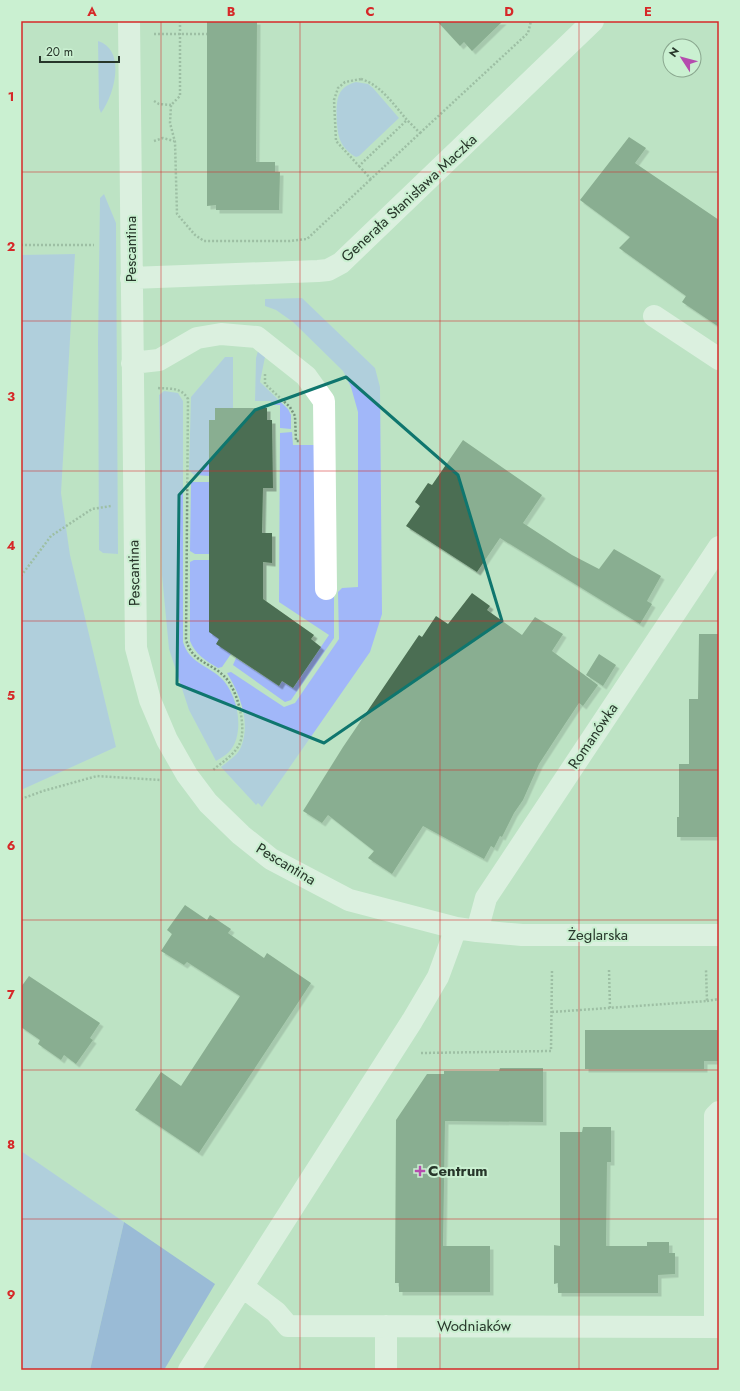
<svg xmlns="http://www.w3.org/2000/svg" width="740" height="1391" viewBox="0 0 740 1391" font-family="Jost,sans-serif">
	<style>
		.green { fill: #a1b7f9 }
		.forest { fill: #708bec }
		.building { fill: #4c6e52; filter: url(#shadow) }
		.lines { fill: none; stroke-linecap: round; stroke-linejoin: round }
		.path { stroke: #77937c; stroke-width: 2.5; stroke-dasharray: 2 2; stroke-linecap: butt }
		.minor { stroke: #fff; stroke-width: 22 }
		.marked { fill: none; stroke: #0f766e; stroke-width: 3; stroke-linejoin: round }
		.grid { fill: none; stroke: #d62828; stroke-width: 1; stroke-opacity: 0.55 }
		.poi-dot { fill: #b54cae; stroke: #caf0d1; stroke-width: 1.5 }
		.labels { text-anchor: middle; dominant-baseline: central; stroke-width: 4; stroke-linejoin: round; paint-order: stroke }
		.street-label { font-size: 15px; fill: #27362a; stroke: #caf0d1 }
		.poi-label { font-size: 15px; font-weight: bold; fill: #27362a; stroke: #caf0d1; text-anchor: start }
		.neatline { fill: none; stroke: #d62828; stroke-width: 1.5 }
		.grid-label { font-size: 13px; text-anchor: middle; font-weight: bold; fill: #d62828 }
	</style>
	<defs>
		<filter id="shadow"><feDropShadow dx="3.5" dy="3.5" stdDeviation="0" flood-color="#0004"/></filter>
	</defs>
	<rect width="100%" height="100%" fill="#bde3c4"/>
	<path class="green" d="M98 41C127 50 114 96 101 113L99 108Z
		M356 82 368 84 373 88 399 118 359 156 356 157C351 155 343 147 341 142 336 134 335 102 339 95 342 87 349 84 356 82Z
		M104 194 116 223 118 554 103 553 99 550 98 343 100 198Z
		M75 254 61 493 70 555 116 747 21 790V255Z
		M302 298 375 368 380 387 382 614 370 652 262 807 258 803 256 805 221 767C228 761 237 756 241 747 251 723 240 694 227 673L231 672 284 707 295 703 339 639 338 592 342 588 358 587V412L351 387 343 371 293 322 276 310 265 306V299Z
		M258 351 266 352 260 382 288 409 291 415V429L280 428V405H271V401H255L256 358Z
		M225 357H233V408H216L215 420H209L210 476 194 475 189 470 191 397Z
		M164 391 178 393 183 401V642C189 662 206 665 220 677 238 693 246 734 229 752 226 755 221 758 216 761L189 710 169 649 162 575 159 395Z
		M292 432 293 445H318L334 592V638L291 700 285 702 233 665 236 658 279 686 282 681 293 688 329 635 279 602 280 433Z
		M191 482H209V554H195L190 551Z
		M194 560H209L219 639 231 654 222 667 218 668C206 661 195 654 190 641V562Z
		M21 1151 124 1222 90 1370H21Z"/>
	<path class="forest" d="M124 1222 215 1284 164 1370H90Z"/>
	<path class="building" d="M207 21H257L256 162H275V172H280L279 210H216V205L207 206Z
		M437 21H503L472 51 464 42 460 46Z
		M629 137 646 148 635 163 719 220V327L682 302 686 296 619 248 630 237 580 200Z
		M215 408H267V420H272L273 488H263L262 533H272V563L263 562V599L314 635 311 639 321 647 293 688 282 681 279 686 216 644 219 639 209 632V420H215Z
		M463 440 542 495 523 523 572 555 599 569 614 549 661 576 647 601 652 604 640 624 500 538 477 572 406 526 420 506 415 502 428 483 432 485Z
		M472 593 490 606 487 610 522 635 535 617 563 634 552 651 598 685 583 706 579 703 565 724 539 764 523 800 514 813 502 837 500 836 494 848 491 846 484 859 423 826 392 874 368 858 374 851 328 815 322 823 303 811 343 747 419 635 422 637 436 616 448 624Z
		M699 634H719L718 817H719V837H677V817H679V764H689V699H698Z
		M599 654 616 665 603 686 586 675Z
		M185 905 207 920 210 915 231 929 228 933 264 958 267 953 311 983 199 1153 135 1110 161 1072 181 1086 240 996 187 962 184 965 161 951 172 934 167 930Z
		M29 976 100 1023 90 1038 93 1040 76 1064 64 1055 61 1060 38 1044 40 1040 21 1027V987Z
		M585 1030H719V1061H704V1069H585Z
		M500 1068H543V1122L445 1121 443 1246H490V1292H399V1283H395L396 1120 427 1074H444V1071H499Z
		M583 1127H611V1162H607L606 1246H647V1242H669V1253H675V1274L658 1275V1293H558V1283L554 1284V1245L560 1246V1132H582Z"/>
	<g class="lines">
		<path class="path" d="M180 21V96L171 105 170 123 175 142 177 214 195 235 204 241H290L307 239 371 179
			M154 34H207
			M361 79C381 85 394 105 407 120L359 166 336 141 334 100 338 88 345 82Z
			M154 101 159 104 171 105
			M420 133 528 33 531 21
			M154 141 163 138 174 141
			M359 166 371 179 420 133 407 120
			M21 245H94
			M265 374V384L290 407 295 416 296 441H300
			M158 388C171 389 181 387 188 399L186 639C191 662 210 662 224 676 237 688 248 728 239 745 233 756 222 762 213 770
			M21 576 51 536 92 509 111 506
			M21 799 43 791 97 776 161 780
			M609 970 610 1008
			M707 1001 719 999
			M552 1012 707 1001 706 970
			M421 1053 551 1051 552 970"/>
		<path class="minor" d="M129 21 136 648 150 700 167 740 187 775 208 803 241 835 271 859 349 900 456 928 477 931 522 935H719
			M131 278 318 271 328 270 341 263 593 21
			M654 316 719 359
			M132 363 159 360 197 338 221 334 257 337 306 376 324 401 326 589
			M477 931 486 898 719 547
			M243 1287 276 1312 288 1326 719 1327
			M715 1327V1116L719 1112
			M189 1370 412 1021 438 977 456 928
			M386 1370V1326"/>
	</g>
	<path d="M0 0H740V1391H0ZM346 377 458 475 502 621 324 743 177 684 179 495 255 410Z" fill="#bde3c4" fill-opacity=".55" fill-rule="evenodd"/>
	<path class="marked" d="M346 377 458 475 502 621 324 743 177 684 179 495 255 410Z"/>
	<path class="grid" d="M161 21V1370M300 21V1370M440 21V1370M579 21V1370M21 172H719M21 321H719M21 471H719M21 621H719M21 770H719M21 920H719M21 1070H719M21 1219H719"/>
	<path class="poi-dot" d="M418 1165h4v4h4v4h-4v4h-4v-4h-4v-4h4z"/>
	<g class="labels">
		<g class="street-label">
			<text transform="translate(409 198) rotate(-43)">Generała Stanisława Maczka</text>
			<text transform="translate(131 249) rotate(-90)">Pescantina</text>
			<text transform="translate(134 573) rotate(-91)">Pescantina</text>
			<text transform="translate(593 736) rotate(-56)">Romanówka</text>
			<text transform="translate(286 864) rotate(31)">Pescantina</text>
			<text x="598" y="935">Żeglarska</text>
			<text x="474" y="1326">Wodniaków</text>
		</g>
		<g class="poi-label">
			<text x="428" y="1171">Centrum</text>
		</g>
	</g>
	<rect width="740" height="1391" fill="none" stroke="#caf0d1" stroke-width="44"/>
	<g transform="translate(682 58) rotate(306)"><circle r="19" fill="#caf0d1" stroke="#89a68e"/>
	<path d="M0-3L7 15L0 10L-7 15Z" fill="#b54cae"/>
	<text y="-6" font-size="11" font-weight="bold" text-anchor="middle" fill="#27362a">N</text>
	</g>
	<path d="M40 56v6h79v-6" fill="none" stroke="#27362a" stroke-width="2"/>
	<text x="46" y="56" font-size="12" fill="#27362a" stroke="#caf0d1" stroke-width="3" paint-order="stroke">20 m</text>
	<rect x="22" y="22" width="696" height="1347" class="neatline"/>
	<g class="grid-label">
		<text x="92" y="16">A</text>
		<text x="231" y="16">B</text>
		<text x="370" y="16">C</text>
		<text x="509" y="16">D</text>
		<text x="648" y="16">E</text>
		<text x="11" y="101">1</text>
		<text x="11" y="251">2</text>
		<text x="11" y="401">3</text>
		<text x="11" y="550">4</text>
		<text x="11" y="700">5</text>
		<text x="11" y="850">6</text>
		<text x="11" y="999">7</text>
		<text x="11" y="1149">8</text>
		<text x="11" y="1299">9</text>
	</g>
</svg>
